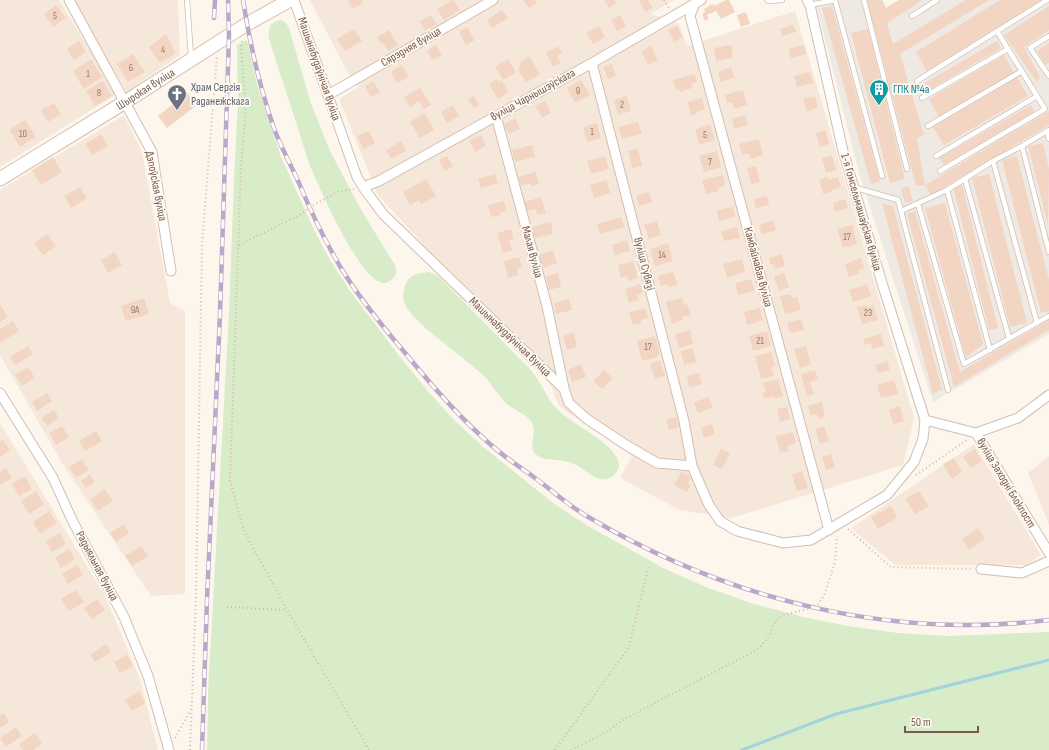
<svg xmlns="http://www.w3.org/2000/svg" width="1049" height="750" viewBox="0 0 1049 750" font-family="'Sofia Sans Condensed',sans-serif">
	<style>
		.residential { fill: #f5e8da }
		.industrial { fill: #efe9e4 }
		.green { fill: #d8ecc9 }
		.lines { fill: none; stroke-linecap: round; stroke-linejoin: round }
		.stream { stroke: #a5d3da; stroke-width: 3 }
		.building { fill: #f3d5c3 }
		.lane-casing { stroke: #d1beb0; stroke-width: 6 }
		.street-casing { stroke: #d1beb0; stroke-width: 11 }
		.secondary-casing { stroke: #d6c0b0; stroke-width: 15 }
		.path { stroke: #d9b8a5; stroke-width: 2; stroke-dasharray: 1 3; stroke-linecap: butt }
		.lane { stroke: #fff; stroke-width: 4.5 }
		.street { stroke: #fff; stroke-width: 9 }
		.secondary { stroke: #fff; stroke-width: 13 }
		.rail-casing { stroke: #b9a8c9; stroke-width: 4.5 }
		.rail { stroke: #fffaf3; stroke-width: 3; stroke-dasharray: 9; stroke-linecap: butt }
		.labels { text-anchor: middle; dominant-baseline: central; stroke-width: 3.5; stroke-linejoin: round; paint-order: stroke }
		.number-label { font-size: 10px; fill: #987a6a }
		.street-label { font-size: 12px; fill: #7a5c4d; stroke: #fffaf3 }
		.worship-label { font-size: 12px; fill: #5b616d; stroke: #fffaf3; text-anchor: start }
		.culture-label { font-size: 12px; fill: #0d838f; stroke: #fffaf3; text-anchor: start }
	</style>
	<rect width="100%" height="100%" fill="#fdf6ec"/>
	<path class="residential" d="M0 0H59L117 94 0 167Z
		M72 0H178L180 55 127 92Z
		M310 0H674L651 14 679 24 687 46 795 11 914 418 903 465 732 518 680 510 620 478 632 456 559 406 550 383 378 195 339 99 359 87 348 73Z
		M124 115 142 152 170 303 185 311V594L151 596 62 463 0 355V190Z
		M0 423 104 594 140 679 158 750H0Z
		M974 444 1041 555 1026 565H895L851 528Z
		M1049 456V525L1028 473Z"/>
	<path class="industrial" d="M815 0H882L886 8 899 0H1049V334L933 402 859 173Z"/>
	<path class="green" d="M281 20 286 23 289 28 311 104 330 151 360 208 395 265C396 268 396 271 396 274 394 278 390 282 385 283 361 285 319 186 310 166 305 152 301 137 296 122 287 95 278 67 269 39 268 29 270 21 281 20Z
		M247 40 258 88 281 157 314 230 330 260 350 291 400 357 427 390 451 417 482 446 553 503 588 526 663 568 706 587 751 603 803 617 848 626 898 633 948 636 1049 632V750H207L208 693 229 313 234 179 238 99 237 45Z
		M429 272 438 276 527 366C531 370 535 375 538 380 545 390 549 402 558 410 573 424 605 439 615 455 618 458 619 462 619 466 618 470 616 473 613 476 602 485 590 474 581 468 576 464 570 462 564 461 556 459 545 461 538 456 523 446 544 431 526 416 520 412 514 409 508 405 499 397 493 386 485 377 468 361 447 346 429 331 420 323 410 315 405 304 402 298 403 292 405 286 408 275 418 273 429 272Z"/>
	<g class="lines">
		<path class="stream" d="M742 750 836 714 1049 660"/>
	</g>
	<path class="building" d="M349 0H361L363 3 353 9 348 1Z
		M453 0 460 10 444 20 437 9Z
		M523 0H535L537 3 529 8Z
		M604 0H614L616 3 609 8Z
		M639 0H648L653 8 645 12Z
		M726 0H729L735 12 721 19 716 11 707 15 709 19 705 21 702 14 705 12 704 9 713 4 714 6Z
		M867 0H882L886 8 899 0H923L887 23 893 44 966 0H989L900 54 924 135 917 138 925 185 916 186Z
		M1000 0H1041L927 71 916 52Z
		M56 5 66 18 53 27 44 14Z
		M832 6 880 182 871 184 822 8Z
		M1049 6V30L1024 47 1040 77 1037 82 1004 35Z
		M502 10 508 18 492 28 487 20Z
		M746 12 750 24 741 27 737 15Z
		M431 15 437 24 425 31 420 21Z
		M620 15 626 26 617 31 611 20Z
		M793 25 796 32 782 36 780 29Z
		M599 26 605 37 593 44 586 33Z
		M677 26 683 37 674 42 668 30Z
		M467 27 475 40 466 45 459 32Z
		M354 29 362 41 345 51 337 39Z
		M868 29 905 179 890 183 851 33Z
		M389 30 398 45 388 51 383 43 381 44 377 37Z
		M166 34 176 53 160 63 149 47Z
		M79 41 86 52 74 60 67 49Z
		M997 41 1001 48 927 91 923 84Z
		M1049 43V63L1046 65 1037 51Z
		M436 45 442 55 432 60 427 51Z
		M731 45 733 58 716 61 714 48Z
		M804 45 806 54 791 58 788 49Z
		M558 46 562 53 557 56 561 63 553 67 546 53Z
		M651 46 658 60 648 65 641 51Z
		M133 54 145 72 128 82 117 64Z
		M1004 55 1014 73 939 117 929 99Z
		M529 56 540 74 526 83 518 70 520 69 518 67 521 65 520 62Z
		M91 59 102 77 84 89 73 71Z
		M508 59 516 72 503 80 495 67Z
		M612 64 616 76 608 79 603 67Z
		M402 65 409 77 397 83 391 72Z
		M731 67 734 77 721 82 718 72Z
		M810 72 813 83 797 87 794 76Z
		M695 74 697 82 691 84 692 88 680 92 679 89 676 90 673 80Z
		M1017 77 1028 96 944 145 932 126Z
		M497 79 499 83 502 81 509 92 498 99 489 84Z
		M581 80 590 95 575 103 567 88Z
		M103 81 112 96 95 106 86 91Z
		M373 81 380 92 371 97 365 86Z
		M420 88 431 105 424 109 419 101 410 107 404 97Z
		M743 90 747 105 734 109 732 102 727 103 725 95Z
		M187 93 197 105 167 128 158 116Z
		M474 96 479 105 474 109 468 99Z
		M627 96 631 111 618 115 614 100Z
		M815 96 818 108 807 111 803 99Z
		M702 98 705 109 696 112 697 114 691 116 688 102Z
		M545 101 551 113 542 118 535 106Z
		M54 103 61 114 48 122 41 110Z
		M453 105 459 116 447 123 441 112Z
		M1031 105 1035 112 944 165 939 158Z
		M1049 111V125L931 195 925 185Z
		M424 113 434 130 420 138 410 122Z
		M745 115 748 125 734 129 732 119Z
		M515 118 520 129 509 134 504 124Z
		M25 120 36 137 20 147 9 130Z
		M638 122 642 134 622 139 618 127Z
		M597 123 601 138 587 142 583 127Z
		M710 125 715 140 699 145 695 129Z
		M826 130 829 144 820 147 816 133Z
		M369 131 375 143 363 149 357 136Z
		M101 134 108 146 92 155 85 144Z
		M481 135 486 146 475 152 469 141Z
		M759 139 763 155 750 159 749 154 742 155 739 144Z
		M401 141 406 151 391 159 386 150Z
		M1043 143 1049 169 1048 225 1028 146Z
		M532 145 535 157 515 162 512 150Z
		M638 149 642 166 632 168 628 151Z
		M717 151 721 167 704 172 699 156Z
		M447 156 453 166 445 171 439 160Z
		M605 156 609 169 591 174 587 161Z
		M832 156 836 170 826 173 822 158Z
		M1017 156 1049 280V311L1041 313 1002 160Z
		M53 157 62 172 41 185 32 170Z
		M756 166 760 182 751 184 747 168Z
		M536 172 539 184 531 186V183L521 186 518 177Z
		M495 174 498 183 481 188 478 179Z
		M989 174 1027 323 1010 327 972 178Z
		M723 175 725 186 718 188 719 191 706 194 702 180Z
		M828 177 829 180 838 177 841 187 832 190V192L823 194 819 180Z
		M426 179 436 196 421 204 419 200 410 205 403 192Z
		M607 180 610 193 594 198 590 185Z
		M962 185 998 328 989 330 953 187Z
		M908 186 913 201 905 203 901 189Z
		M80 187 87 198 71 208 64 196Z
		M649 192 652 202 639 206 636 196Z
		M767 196 769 205 756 208 754 199Z
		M541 197 546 213 537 215 536 209 527 211 525 202Z
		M845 199 848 208 835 212 833 203Z
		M504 201 506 211 500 213 501 215 491 217 488 205Z
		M882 203 893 206 942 389 933 394Z
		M945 203 983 344 966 358 925 208Z
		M733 207 735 217 719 221 717 210Z
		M915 211 960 372 1049 320V330L954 387 907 214Z
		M621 217 625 227 600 234 597 224Z
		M773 220 776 230 762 235 759 225Z
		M657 221 661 235 649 239 644 225Z
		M551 222 553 234 535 238 532 227Z
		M852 225 857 244 843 248 837 229Z
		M737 227 740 238 724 241 721 231Z
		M511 229 514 239 509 240 512 250 503 253 497 233Z
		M47 234 56 246 43 255 34 243Z
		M627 240 630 251 615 255 612 245Z
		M668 243 673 261 655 266 650 249Z
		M553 250 557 263 543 268 539 255Z
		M115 252 122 265 108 273 101 260Z
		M782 254 785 266 775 269 773 264 771 265 769 258Z
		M519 257 522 268 517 269 518 275 508 278 504 261Z
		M861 258 864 268 858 270 859 273 849 277 845 264Z
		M742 259 745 272 727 278 723 264Z
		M633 261 638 278 628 281 627 276 621 278 618 265Z
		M673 272 678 285 669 287 668 284 661 286 658 276Z
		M558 273 561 287 549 290 546 276Z
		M784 273 789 287 779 291 774 276Z
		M751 279 755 291 738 295 735 283Z
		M640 284 643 293 637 295 639 300 629 303 625 289Z
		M867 284 871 296 853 302 849 290Z
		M790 294 792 298 797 297 801 310 785 314 780 296Z
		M144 298 149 314 126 321 121 306Z
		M682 298 684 305 687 304 691 315 682 317 683 320 672 324 666 302Z
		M569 299 572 310 556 314 554 303Z
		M0 304 8 317 0 322Z
		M866 305 867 307 873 305 878 320 862 324 857 307Z
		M646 308 648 318 641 320V323L633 325 629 312Z
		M760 308 763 320 747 325 744 312Z
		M801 319 804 330 790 333 787 323Z
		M13 321 19 331 0 343V329Z
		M690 330 693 344 679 348 675 334Z
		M767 331 771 346 753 351 749 336Z
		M574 333 577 347 567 350 563 336Z
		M881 334 884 346 872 349 871 343 865 345 863 339Z
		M655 336 660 354 657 355V357L642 361 637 341Z
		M28 346 33 354 15 365 10 357Z
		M806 346 811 364 800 368 794 349Z
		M693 348 696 362 684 365 681 351Z
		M771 352 775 366 771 367 774 376 761 379 755 356Z
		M660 360 665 376 655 379 650 363Z
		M887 361 890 370 878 373 875 365Z
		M581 364 586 377 572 382 568 370Z
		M28 367 35 378 22 386 15 375Z
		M604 370 613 378 602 389 593 381Z
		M815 370 818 380 810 382 814 394 807 396 801 374Z
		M699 373 702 384 689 387 687 376Z
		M778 379 783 396 775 399 774 396 764 399 762 393 766 392 763 383Z
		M894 380 898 394 881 398 877 385Z
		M47 393 52 401 37 411 32 402Z
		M709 397 713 407 698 413 694 402Z
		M822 402 825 417 818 419 817 414 811 415 808 406Z
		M900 406 904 421 893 424 889 410Z
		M787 407 790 419 780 422 777 409Z
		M54 410 59 418 47 426 41 418Z
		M676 417 679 427 669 430 666 420Z
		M712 424 715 434 704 438 701 428Z
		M62 426 69 437 56 445 49 433Z
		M824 426 829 441 820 444 815 429Z
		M96 431 102 441 85 451 79 441Z
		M793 432 796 443 787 446 789 451 780 453 776 436Z
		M3 440 10 450 0 457V442Z
		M721 449 730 453 722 469 713 465Z
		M975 449 982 461 971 468 963 457Z
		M831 454 835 467 826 470 822 457Z
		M954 458 962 472 952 479 943 464Z
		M82 459 89 470 76 478 69 467Z
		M6 468 12 478 0 485V472Z
		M802 471 808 488 797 491 792 475Z
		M681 472 691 477 688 483 691 485 687 492 674 485Z
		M90 474 95 482 86 488 81 481Z
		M25 476 32 489 19 496 12 484Z
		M105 489 113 501 98 511 90 499Z
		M36 491 44 504 29 514 21 501Z
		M919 491 929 506 915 514 905 499Z
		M891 506 897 518 878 529 871 517Z
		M49 511 57 523 40 534 33 522Z
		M124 524 129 533 116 542 110 533Z
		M978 528 985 539 969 550 962 539Z
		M60 533 66 544 52 552 46 541Z
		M141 546 148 556 132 566 125 556Z
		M69 549 75 559 61 568 55 558Z
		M77 565 83 575 68 584 62 574Z
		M76 590 84 602 69 611 61 599Z
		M97 599 105 610 92 619 84 608Z
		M106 644 111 652 95 662 90 655Z
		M127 655 133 666 120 673 114 662Z
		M139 691 145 703 132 711 125 700Z
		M4 713 9 722 0 728V716Z
		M16 727 22 736 6 747 0 738Z
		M35 733 42 744 33 750H23L19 744Z"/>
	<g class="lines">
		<defs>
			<path id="lane" d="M187 0 191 57
				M767 0 769 1 782 0
				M835 0 882 176
				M864 0 907 169
				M810 5 835 0
				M912 16 937 0
				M1049 36 1030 48 1049 76
				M917 81 1047 0
				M922 98 1008 49
				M928 126 1022 71
				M1047 132 1049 139
				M1022 146 1049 252
				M936 156 1037 96
				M993 161 1037 323
				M940 171 1045 109 997 31
				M965 179 1009 338
				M853 187 898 200 948 390
				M947 190 990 350
				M918 204 964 364 1049 316
				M901 211 947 190 993 161 1022 146 1049 130"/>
			<path id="street" d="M69 0 152 152 171 271
				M294 0 357 177 363 187 383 214 564 389 569 403 587 419 626 445 657 463 692 466 709 505 720 521 737 531 783 543 811 540 887 495 914 462 923 439 925 420 976 433 1018 418 1049 395
				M807 0 810 5 843 151 882 283 925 420
				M695 3 690 16 829 530
				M592 63 684 421 692 466
				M328 95 493 0
				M496 116 547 306 564 388
				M363 187 379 181 592 63 701 0
				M0 393 53 478 73 522 124 617 148 676 169 750
				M976 433 1049 553
				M981 569 1022 573 1049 561"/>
			<g id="secondary">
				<path id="s1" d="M0 179 125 102 247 24 290 0"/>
			</g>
		</defs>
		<use href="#lane" class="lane-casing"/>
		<use href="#street" class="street-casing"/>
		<use href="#secondary" class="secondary-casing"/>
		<path class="path" d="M664 0 669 8
			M242 41 241 49 246 107 241 164 230 481 244 531 287 610 369 750
			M239 245 298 216 309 208 337 192 354 189
			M916 475 967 440
			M848 529 891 567 973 569
			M227 607 287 610
			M175 738 191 709
			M190 750 196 596 202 244 217 56
			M555 750 629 647 649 565
			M571 750 605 733 626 718 755 651 765 642 770 634 773 625 778 619 784 615 808 609 818 604 824 596 835 562 837 536"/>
		<use href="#lane" class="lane"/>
		<use href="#street" class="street"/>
		<use href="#secondary" class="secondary"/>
		<defs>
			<path id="rail" d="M243 0C250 45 260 89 275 131 282 149 291 165 299 183 311 212 325 241 341 268 359 298 383 327 406 354 432 386 459 417 490 444 504 457 520 467 535 478 553 491 570 507 590 518 727 599 889 640 1049 620
				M214 18 215 0
				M202 750 207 599 220 314 229 36 228 0"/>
		</defs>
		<use href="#rail" class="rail-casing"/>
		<use href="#rail" class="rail"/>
	</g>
	<defs>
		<symbol id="building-pin" viewBox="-11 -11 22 30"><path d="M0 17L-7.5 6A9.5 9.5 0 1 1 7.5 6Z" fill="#0f9aa8" stroke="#fffaf3"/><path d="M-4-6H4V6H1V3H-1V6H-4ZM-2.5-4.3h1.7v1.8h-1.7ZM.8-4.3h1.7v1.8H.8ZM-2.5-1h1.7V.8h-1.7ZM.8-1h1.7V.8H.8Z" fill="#fff"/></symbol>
		<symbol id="church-pin" viewBox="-11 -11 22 30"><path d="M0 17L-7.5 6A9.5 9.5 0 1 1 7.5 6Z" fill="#6b7280" stroke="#fffaf3"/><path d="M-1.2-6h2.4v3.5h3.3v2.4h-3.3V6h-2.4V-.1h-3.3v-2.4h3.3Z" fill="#fff"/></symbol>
	</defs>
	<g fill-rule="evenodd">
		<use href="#building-pin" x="868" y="78" width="22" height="30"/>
		<use href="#church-pin" x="166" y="83" width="22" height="30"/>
	</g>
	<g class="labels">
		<g class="number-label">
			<text x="55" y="16">5</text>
			<text x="163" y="50">4</text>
			<text x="131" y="68">6</text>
			<text x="88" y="74">1</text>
			<text x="578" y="91">9</text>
			<text x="99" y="93">8</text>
			<text x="622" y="105">2</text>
			<text x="592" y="132">1</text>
			<text x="23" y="134">10</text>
			<text x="705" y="135">5</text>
			<text x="710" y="162">7</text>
			<text x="847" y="237">17</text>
			<text x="662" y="255">14</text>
			<text x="135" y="310">9А</text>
			<text x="868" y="313">23</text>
			<text x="760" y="341">21</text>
			<text x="648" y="347">17</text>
		</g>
		<g class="street-label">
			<text transform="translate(411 47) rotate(-30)">Сярэдняя вуліца</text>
			<text transform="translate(319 69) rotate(71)">Машынабудаўнічая вуліца</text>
			<text stroke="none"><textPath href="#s1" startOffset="171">Шырокая вуліца</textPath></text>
			<text transform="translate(533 95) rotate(-29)">вуліца Чарнышэўскага</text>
			<text transform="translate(156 186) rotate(79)">Дэпоўская вуліца</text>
			<text transform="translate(861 212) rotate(74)">1-я Гомсельмашаўская вуліца</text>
			<text transform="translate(532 252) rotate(75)">Малая вуліца</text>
			<text transform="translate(644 264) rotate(76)">вуліца Сувязі</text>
			<text transform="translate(758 267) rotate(75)">Камбайнавая вуліца</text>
			<text transform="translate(510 337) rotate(44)">Машынабудаўнічая вуліца</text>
			<text transform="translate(1006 483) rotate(59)">вуліца Заходні Блокпост</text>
			<text transform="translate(97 566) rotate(62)">Радыяльная вуліца</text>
		</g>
		<g class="worship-label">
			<text x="191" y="87">Храм Сергія<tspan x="191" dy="14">Раданежскага</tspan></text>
		</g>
		<g class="culture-label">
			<text x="893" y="89">ГПК №4а</text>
		</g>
	</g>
	<path d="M905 726v6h73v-6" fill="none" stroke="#7a5c4d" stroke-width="2"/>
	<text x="911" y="726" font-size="12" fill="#7a5c4d" stroke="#fffaf3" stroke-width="3" paint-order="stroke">50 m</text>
</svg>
